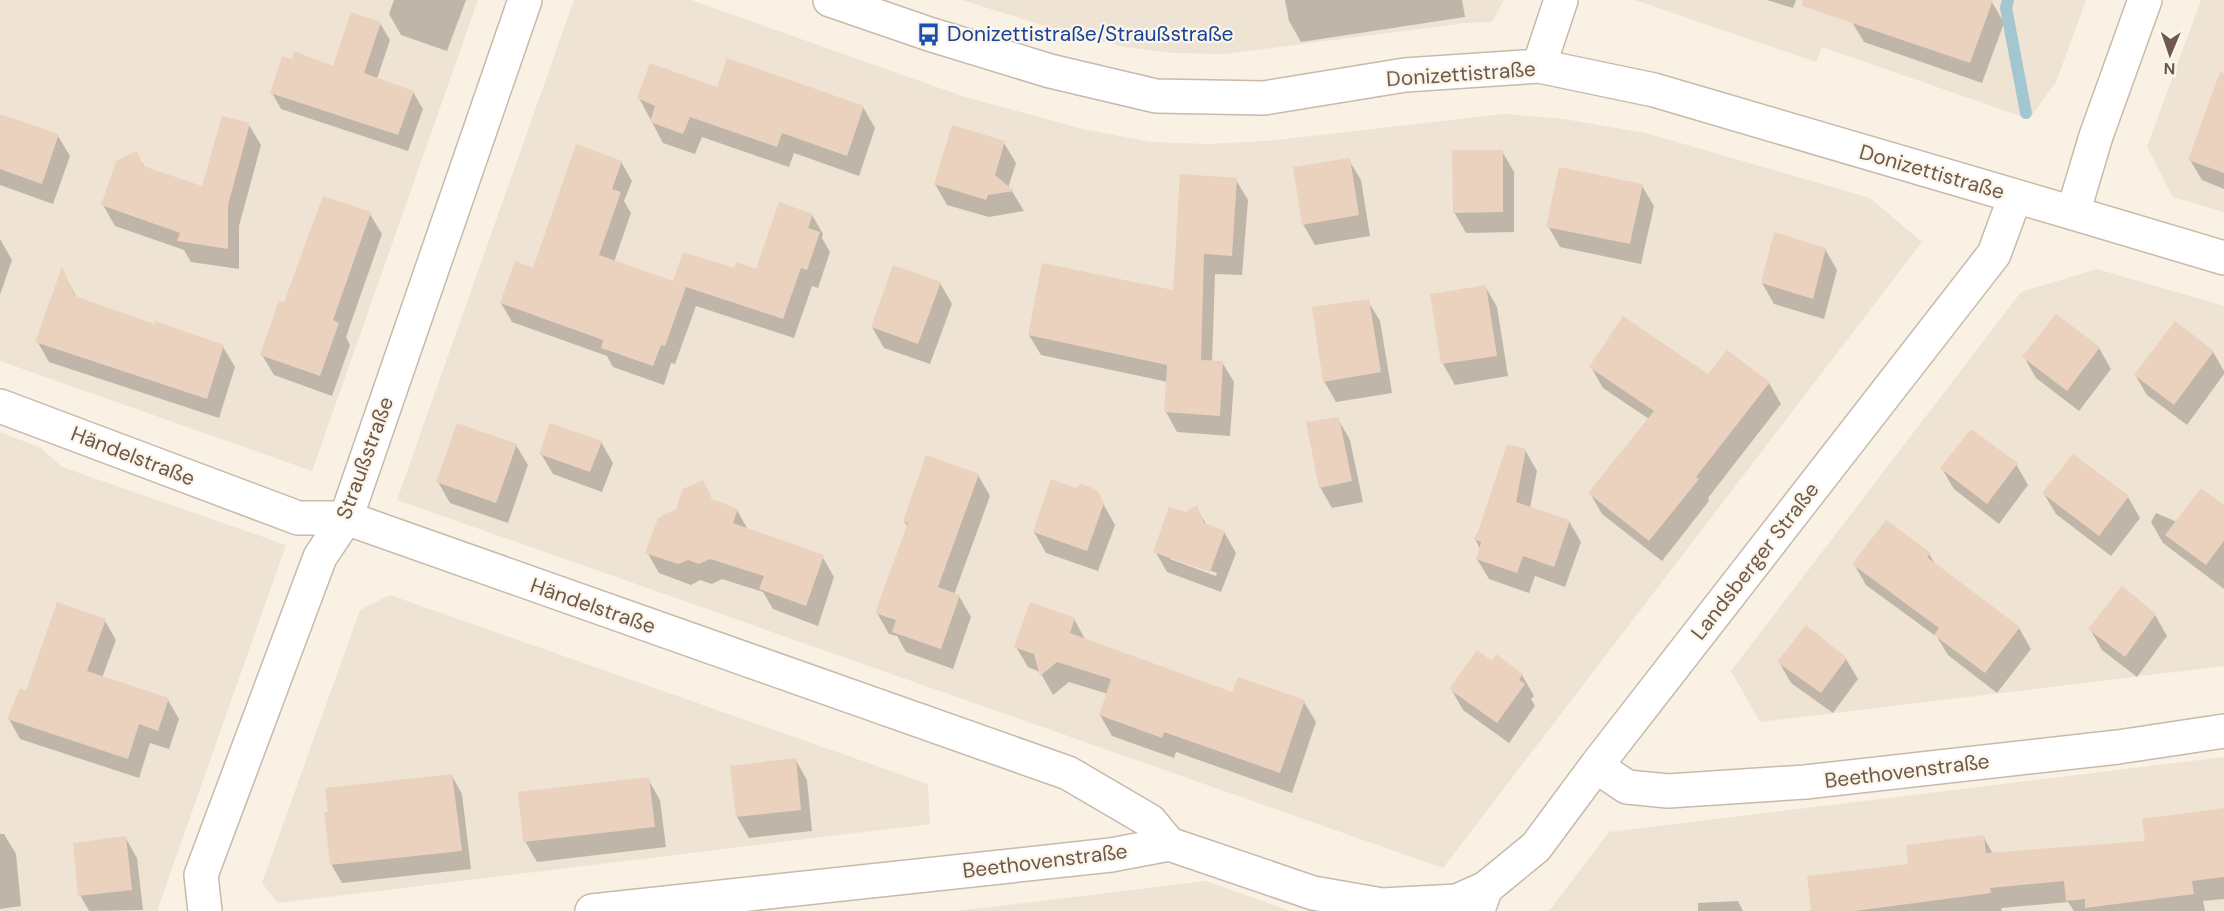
<svg xmlns="http://www.w3.org/2000/svg" width="2224" height="911" viewBox="0 0 2224 911" font-family="'DM Sans',sans-serif">
	<style>
		.residential { fill: #efe3d3 }
		.shadow { fill: #0003; fill-rule: evenodd }
		.lines { fill: none; stroke-linecap: round; stroke-linejoin: round }
		.stream { stroke: #a2c7d0; stroke-width: 12 }
		.building { fill: #ebd2bf }
		.street-casing { stroke: #c8b9ac; stroke-width: 36 }
		.secondary-casing { stroke: #cbbaaa; stroke-width: 36 }
		.street { stroke: #fff; stroke-width: 33 }
		.secondary { stroke: #fff; stroke-width: 33 }
		.labels { text-anchor: middle; dominant-baseline: central; stroke-width: 4.5; stroke-linejoin: round; paint-order: stroke }
		.transit-label { font-size: 21px; fill: #164399; stroke: #fcf5e9; text-anchor: start }
		.street-label { font-size: 21px; fill: #6e5a4d; stroke: #fcf5e9 }
	</style>
	<rect width="100%" height="100%" fill="#f9f1e3"/>
	<path class="residential" d="M0 0H478L312 471 0 361Z
		M574 0H691L962 96 1083 129 1151 142 1207 144 1267 141 1504 114 1564 119 1646 133 1870 198 1922 242 1443 868 397 500Z
		M962 0H1504L1492 22 1465 23 1225 54 1174 53 1125 47 1058 30Z
		M1635 0H2086L2056 82 2029 119 1822 47 1816 62Z
		M2201 0H2224V212L2173 197 2147 147Z
		M2097 269 2224 306V666L1760 722 1731 671 2021 292Z
		M0 432 41 448 62 467 286 545 157 911H0Z
		M390 595 928 784 930 824 278 903 262 883 360 610Z
		M2224 757V911H1549L1609 832Z
		M1206 881 1290 911H958Z"/>
	<path class="shadow" d="M394 0H466L447 51 401 35 389 14Z
		M1285 0H1462L1465 17 1301 42 1289 21Z
		M1767 0H1796L1793 8Z
		M1859 0H1985L1992 2 2004 23 1982 83 1864 42 1852 22Z
		M380 23 390 40 377 79 413 92 423 109 408 151 281 109 272 93 334 68Z
		M639 98 863 107 875 128 859 176 794 153 789 167 702 137 695 154 663 143Z
		M0 115 58 136 70 156 53 204 0 185Z
		M2224 119V189L2202 180 2190 160Z
		M249 125 261 145 239 226V269L191 262 184 250 115 226 103 205 136 153 145 168 203 188Z
		M1004 143 1016 163 1008 188 1012 191 1024 211 989 217 947 205 935 184Z
		M1502 151 1514 172V232L1466 233 1454 212Z
		M1349 160 1361 180 1370 236 1315 245 1303 224Z
		M621 162 632 181 624 201 631 213 614 262 674 283 735 270 757 271 812 215 823 234 822 238 830 252 818 288 812 286 794 338 696 306 675 364 671 363 664 385 613 367 607 356 512 322 501 303 534 270Z
		M1236 180 1248 200 1242 275 1215 274 1212 362H1222L1234 382 1230 436 1177 432 1166 412 1168 382 1041 355 1029 335 1174 292Z
		M1642 186 1654 206 1641 264 1560 247 1548 226Z
		M370 214 382 234 346 337 350 345 332 396 274 375 262 355 285 304Z
		M0 239 12 260 0 295Z
		M1825 249 1837 270 1824 319 1774 304 1762 283Z
		M62 270 77 298 155 326 223 347 235 367 219 418 49 362 37 341Z
		M940 283 952 304 930 364 884 348 872 327Z
		M1485 286 1497 307 1508 376 1455 385 1443 364 1431 296Z
		M1368 301 1380 321 1392 393 1336 402 1324 381Z
		M2175 323 2213 352 2224 371V374L2187 425 2147 395 2135 375Z
		M2099 348 2111 369 2079 411 2036 378 2024 357Z
		M1591 367 1769 383 1781 404 1708 498 1709 501 1662 561 1602 514 1590 493 1649 419 1603 388Z
		M1338 419 1350 440 1363 502 1332 508 1320 487Z
		M601 442 613 463 602 492 553 474 541 454Z
		M516 445 528 465 508 523 450 503 438 482Z
		M1525 450 1537 471 1530 508 1569 521 1581 542 1565 587 1535 576 1529 593 1489 579 1477 559 1480 549 1475 539Z
		M2016 464 2028 485 1999 524 1954 489 1942 469Z
		M978 475 990 496 954 595 959 596 971 617 953 669 906 652 897 636 889 634 877 613 908 527 904 521Z
		M1076 489 1096 491 1115 525 1098 571 1046 553 1034 532Z
		M2044 494 2128 497 2140 518 2111 556 2056 514Z
		M713 501 737 510 748 530 822 556 834 577 818 626 773 609 763 592 722 579 712 584 700 580 691 585 659 573 647 552Z
		M1196 507 1207 526 1224 532 1236 553 1221 592 1167 572 1155 551ZM1170 556 1217 573 1216 576 1170 559Z
		M2224 507V589L2163 543 2151 522 2156 513 2177 522Z
		M1929 554 1937 567 2019 628 2031 649 1997 693 1948 655 1937 637 1866 585 1854 564Z
		M2155 615 2167 636 2137 677 2102 650 2090 629Z
		M1074 619 1086 641 1233 694 1304 702 1316 722 1292 793 1176 752 1174 758 1112 736 1100 715 1108 694 1069 682 1053 695 1040 672 1028 667 1016 647Z
		M105 621 116 640 102 678 168 700 179 719 169 749 150 743 139 778 20 739 9 719 27 693Z
		M1846 659 1858 679 1833 713 1791 683 1779 662Z
		M1492 663 1522 675 1534 696 1531 699 1535 706 1509 743 1463 710 1451 689Z
		M795 759 807 780 812 831 749 838 737 817 731 767Z
		M452 776 462 794 471 869 342 883 331 864Z
		M648 779 660 800 666 847 537 862 525 841Z
		M2224 810V899L2203 901 2205 911H2074L2068 902 2001 908 2002 911H1812L1910 866 1983 836 1993 854 2147 843Z
		M0 834H4L16 854 21 906 0 909Z
		M125 837 137 858 143 910 89 911 80 895Z
		M1738 901 1743 911H1698V903Z"/>
	<g class="lines">
		<path class="stream" d="M2008 0 2006 8 2026 113"/>
	</g>
	<path class="building" d="M1803 0H1993L1970 63 1802 6Z
		M351 12 381 22 364 73 414 91 398 135 270 93 282 56 292 59 294 51 333 66Z
		M727 58 864 106 847 156 782 133 777 147 690 117 683 134 650 122 655 106 637 98 650 63 717 87Z
		M2220 72 2224 73V173L2188 160Z
		M0 114 59 134 42 184 0 169Z
		M222 116 250 123 228 205V249L177 241 180 233 101 205 116 161 137 151 143 166 202 186Z
		M952 125 1005 141 995 175 1014 191 988 195 986 200 934 184Z
		M576 144 622 161 612 189 621 192 599 255 673 281 683 252 734 268 736 262 756 269 779 202 813 214 808 228 820 232 807 270 801 268 783 319 686 287 665 346 661 345 653 366 601 348 603 340 500 303 515 261 533 268Z
		M1452 150H1503V212L1453 213Z
		M1350 158 1359 215 1302 225 1293 167Z
		M1559 167 1643 184 1630 244 1546 227Z
		M1180 174 1237 178 1232 256 1204 254 1201 360 1223 361 1220 416 1164 412 1167 365 1028 335 1042 263 1173 290Z
		M323 196 371 212 333 320 339 323 320 376 260 355 279 300 284 302Z
		M1774 232 1826 248 1813 299 1761 283Z
		M893 265 941 282 918 344 871 327Z
		M62 267 75 296 154 324 155 321 224 345 207 399 35 342Z
		M1486 285 1497 356 1441 364 1430 294Z
		M1369 299 1381 372 1323 382 1312 307Z
		M2056 314 2100 347 2067 391 2022 357Z
		M1623 316 1708 374 1727 350 1770 382 1696 477 1699 479 1649 541 1588 493 1654 411 1589 367Z
		M2175 321 2214 351 2174 405 2134 375Z
		M1339 417 1352 481 1319 488 1306 422Z
		M457 423 517 444 496 503 436 482Z
		M550 423 602 441 590 472 539 454Z
		M1971 429 2018 463 1987 504 1940 468Z
		M1507 444 1526 449 1516 502 1570 520 1554 567 1523 556 1517 573 1476 559 1481 542 1473 539 1478 532Z
		M2073 454 2129 496 2099 536 2042 493Z
		M926 455 979 474 938 587 960 595 941 649 892 632 896 620 875 613 908 523 903 521Z
		M1051 479 1075 488 1082 484 1097 490 1104 503 1087 551 1033 532Z
		M703 480 712 499 738 509 733 523 824 555 806 606 759 589 764 576 710 559 699 564 688 560 678 564 645 553 658 518 676 509 683 489Z
		M2201 488 2224 505V541L2206 565 2165 535Z
		M1197 505 1204 523 1225 531 1210 572 1153 552 1169 507 1186 512Z
		M1886 520 1931 553 1927 557 2020 627 1985 673 1934 635 1939 628 1852 564Z
		M2122 586 2156 614 2125 657 2088 629Z
		M57 602 106 619 87 671 169 698 158 731 139 724 128 759 7 719 20 688 26 691Z
		M1030 602 1075 618 1070 633 1232 692 1238 677 1305 700 1280 773 1164 732 1162 738 1099 715 1111 679 1057 662 1040 676 1034 654 1014 647Z
		M1806 625 1847 658 1821 693 1777 662Z
		M1477 650 1492 661 1496 654 1523 674 1519 680 1525 684 1497 723 1449 689Z
		M796 758 801 810 736 817 730 766Z
		M452 774 462 851 330 865 324 812H328L325 788Z
		M649 777 655 827 523 842 518 792Z
		M2224 808V877L2192 881 2194 894 2085 908V899L2066 901 2064 881 1990 888 1991 893 1855 911H1811L1807 876 1908 864 1906 845 1984 835 1986 853 2145 841 2142 819Z
		M126 836 132 890 78 896 73 843Z"/>
	<g class="lines">
		<defs>
			<path id="street" d="M830 0 929 34 1050 71 1156 96 1264 98 1405 75 1539 66 1654 90 2073 213
				M1539 66 1561 0
				M0 406 298 518H346L1068 773 1150 821 1169 844
				M1596 766 1627 787 1668 791 1805 782 2118 747 2224 731
				M1479 907 1486 888 1536 847 1596 766 1994 254 2015 197
				M205 911 201 875 320 557 346 518 525 0
				M592 911 1111 855 1169 844 1313 893 1382 905 1457 901 1486 888"/>
			<path id="secondary" d="M2145 0 2096 136 2073 213 2224 258"/>
		</defs>
		<use href="#street" class="street-casing"/>
		<use href="#secondary" class="secondary-casing"/>
		<use href="#street" class="street"/>
		<use href="#secondary" class="secondary"/>
	</g>
	<defs>
		<symbol id="bus-bare" viewBox="-9 -9 18 18"><path d="M-5-6H5V4H4V6H2V4H-2V6H-4V4H-5ZM-3.5-4V0h7V-4ZM-3.5 1.2v1.5H-2V1.2ZM2 1.2v1.5H3.5V1.2Z" fill="#1a4fb4" stroke="#fcf5e9" stroke-width="2.5" paint-order="stroke"/></symbol>
	</defs>
	<g fill-rule="evenodd">
		<use href="#bus-bare" x="912" y="18" width="33" height="33"/>
	</g>
	<g class="labels">
		<g class="transit-label">
			<text x="947" y="34">Donizettistraße/Straußstraße</text>
		</g>
		<g class="street-label">
			<text transform="translate(1461 74) rotate(-4)">Donizettistraße</text>
			<text transform="translate(1932 172) rotate(16)">Donizettistraße</text>
			<text transform="translate(133 456) rotate(21)">Händelstraße</text>
			<text transform="translate(365 458) rotate(-70)">Straußstraße</text>
			<text transform="translate(1755 561) rotate(-52)">Landsberger Straße</text>
			<text transform="translate(593 606) rotate(19)">Händelstraße</text>
			<text transform="translate(1907 771) rotate(-7)">Beethovenstraße</text>
			<text transform="translate(1045 861) rotate(-7)">Beethovenstraße</text>
		</g>
	</g>
	<g transform="translate(2170 54) rotate(182)" stroke="#fcf5e9" stroke-width="4.5" paint-order="stroke">
	<path d="M0-4.5L10 22L0 15L-10 22Z" fill="#6e5a4d"/>
	<text y="-9" font-size="16" font-weight="bold" text-anchor="middle" fill="#6e5a4d">N</text>
	</g>
</svg>
